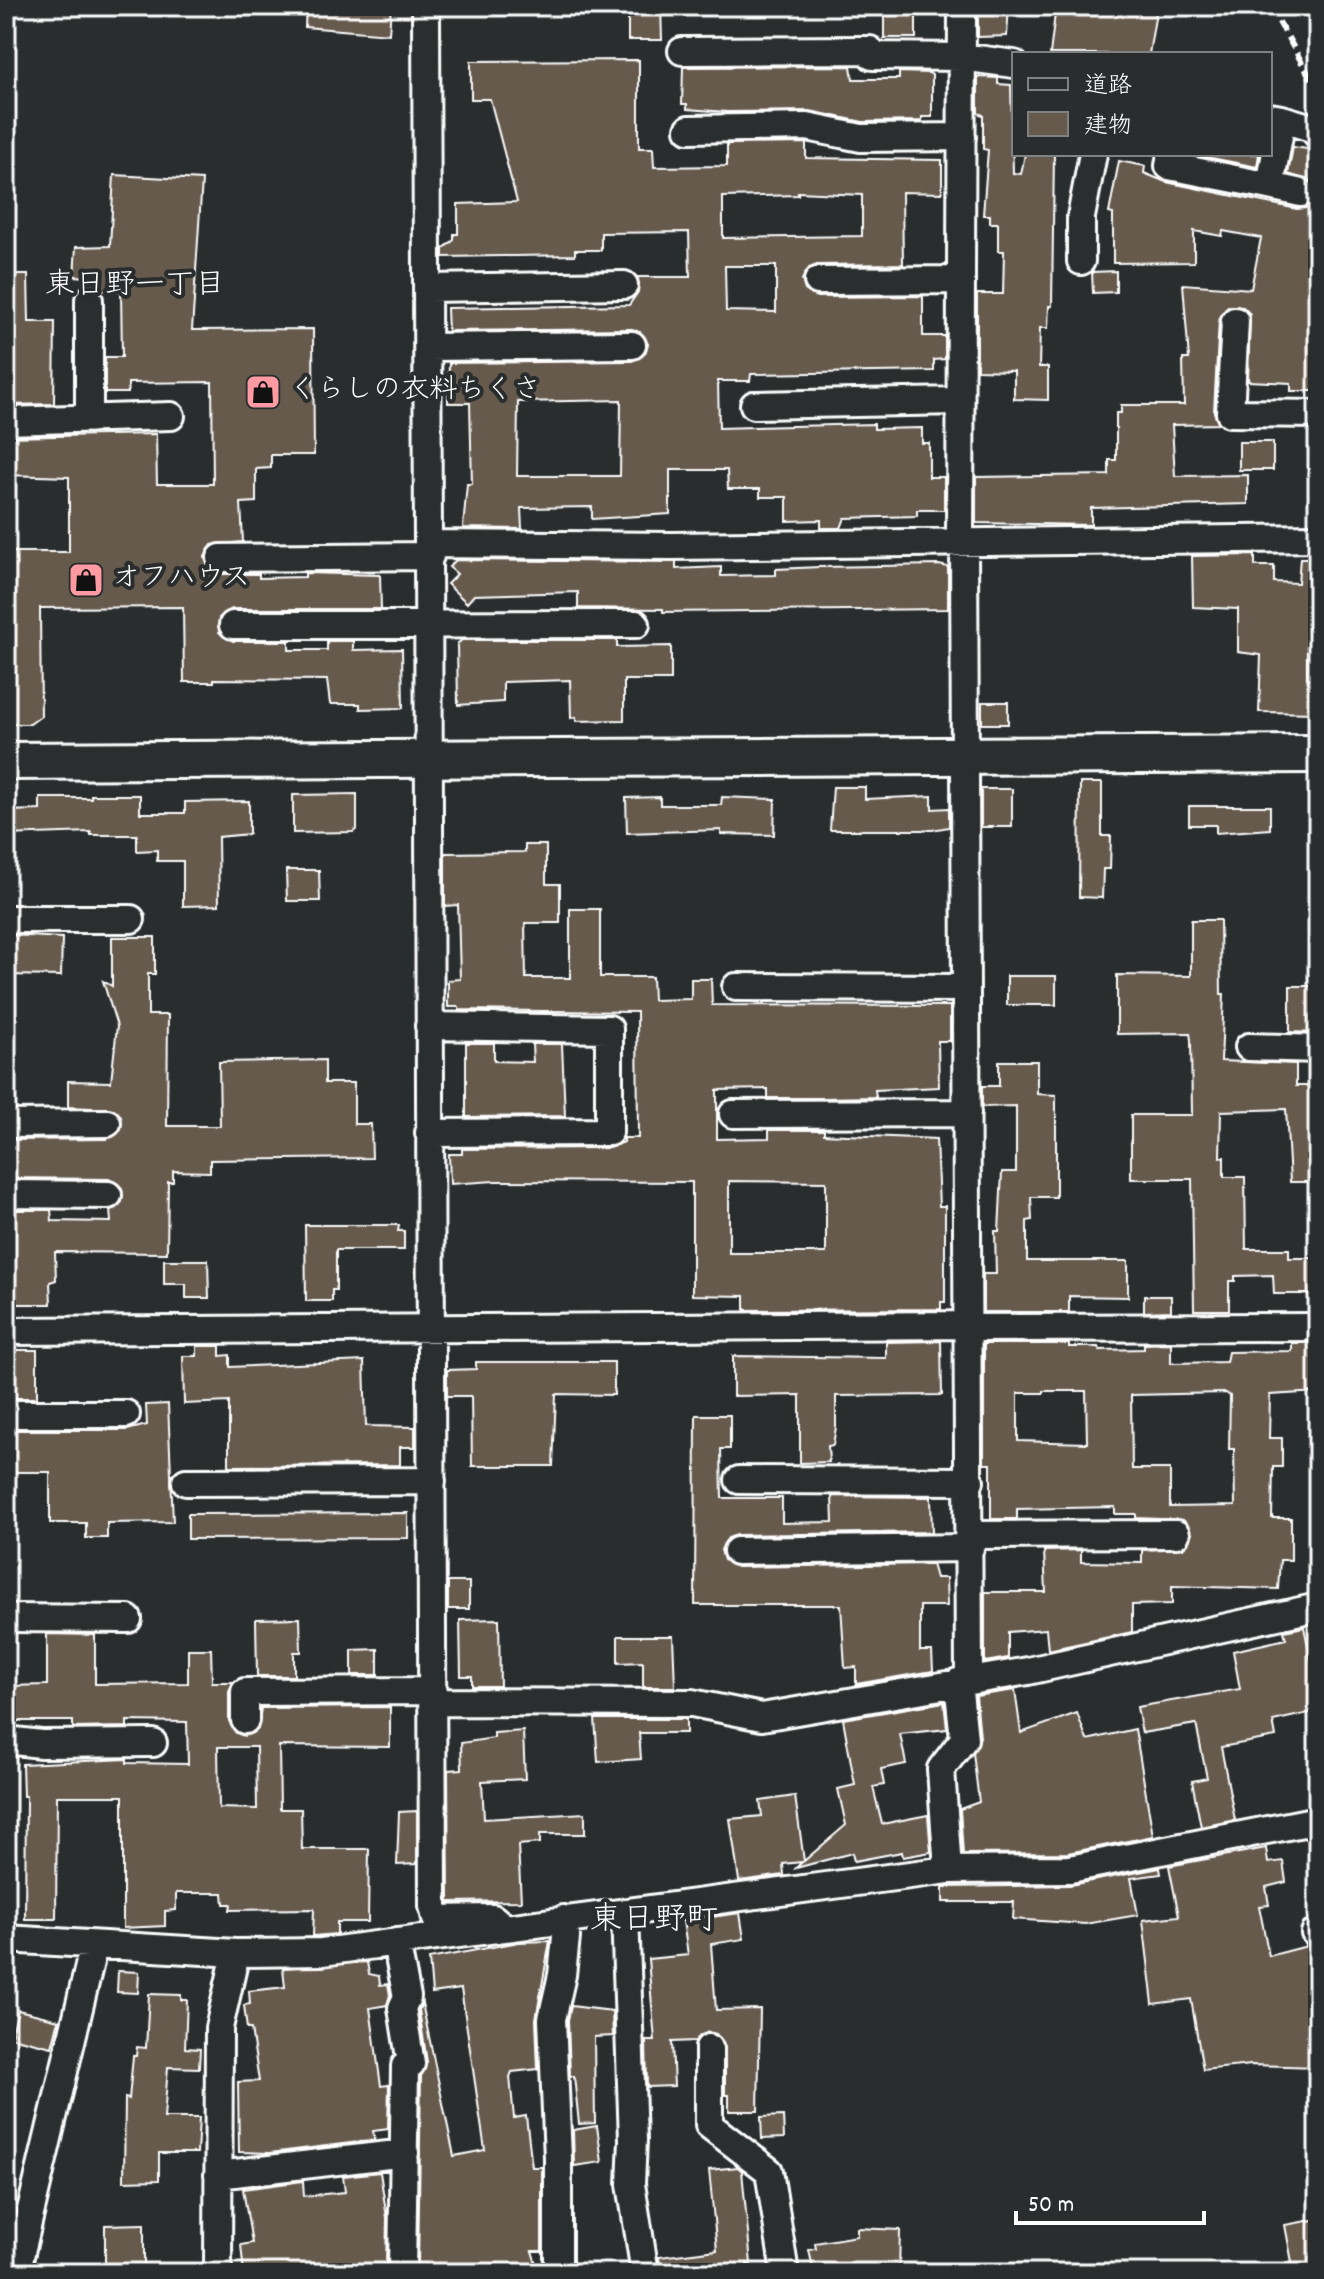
<svg xmlns="http://www.w3.org/2000/svg" width="1324" height="2279" viewBox="0 0 1324 2279" font-family="Dekko,'Klee One',sans-serif">
	<style>
		.building { fill: #665a4d; stroke: #fff; stroke-width: 2; fill-rule: evenodd }
		.lines { fill: none; stroke-linecap: round; stroke-linejoin: round }
		.street-casing { stroke: #fff; stroke-width: 32 }
		.secondary-casing { stroke: #fff; stroke-width: 42 }
		.street { stroke: #2a2d2e; stroke-width: 26 }
		.secondary { stroke: #2a2d2e; stroke-width: 36 }
		.rail { stroke: #fff; stroke-width: 6; stroke-dasharray: 12 6; stroke-linecap: butt }
		.labels { text-anchor: middle; dominant-baseline: central; stroke-width: 8; stroke-linejoin: round; paint-order: stroke }
		.poi-label { font-size: 28px; fill: #fff; stroke: #2a2d2e; text-anchor: start }
		.neighbourhood-label { font-size: 30px; fill: #fff; stroke: #2a2d2e }
		.quarter-label { font-size: 32px; fill: #fff; stroke: #2a2d2e }
	</style>
	<rect width="100%" height="100%" fill="#2a2d2e"/>
	<filter id="ink" filterUnits="userSpaceOnUse"><feTurbulence type="fractalNoise" baseFrequency=".0125" numOctaves="2"/><feDisplacementMap in="SourceGraphic" scale="16" xChannelSelector="R" yChannelSelector="G"/><feConvolveMatrix kernelMatrix="1 2 1 2 8 2 1 2 1" color-interpolation-filters="sRGB"/></filter>
	<g filter="url(#ink)">
		<path class="building" d="M361 6H391L389 34 305 27 306 7Z
			M628 6H661L662 40H628Z
			M884 6H916V38H884Z
			M978 6H1009L1007 36 978 37Z
			M1056 6H1157L1149 54H1050Z
			M639 60V148H653L654 167 727 166V144L806 143V158L942 160V193L902 192 903 264 817 265 809 268 802 280 805 290 817 297 923 296V336H945V359L934 360V371L751 374 750 381H718L719 428 874 424V429L922 428V443H929V477H944V510H917V516L845 518 841 528H821V520L787 521V497H760V489H728L727 470H670V514L592 519V507L521 508 522 529 463 528 467 484H472L470 403H448L449 363 632 361 645 353 648 344 640 332 632 329 448 331 447 308 629 305 638 292V277H690L689 232 601 233V250H575V255L443 257V249L454 240V234H458V204L517 202 490 99H471V61ZM798 192 862 195V236L723 238V197L798 195ZM725 266H776V312L726 311ZM621 400 620 476H517L518 402Z
			M851 66 853 79H899V72L929 73 932 75V117H922V121L863 122 810 111 727 112 687 109V104H682L683 67Z
			M978 77 998 78V84L1011 85 1013 173 1021 174 1025 154H1054L1052 306H1049L1048 328H1040L1039 367H1048V400L1014 399V371L977 370V294H1003L1004 251H998V223H990V215H983L988 150 983 149V115L978 113Z
			M1293 147 1315 150 1311 181 1288 174Z
			M1191 154H1259L1257 167Z
			M1119 161 1145 166 1144 173 1166 182 1297 209 1306 208 1318 197V391H1291V383L1248 381 1250 314 1243 307 1228 306 1219 320 1214 412 1219 424 1172 425 1175 476 1248 475V504L1091 508V525L976 523V477L1109 475V460H1116V413H1121V405H1184L1183 359H1189L1183 284 1251 289 1261 238 1223 231 1222 236 1194 231V262L1113 263V214L1109 213Z
			M114 175 202 180 192 330 313 329 314 455H271V468L256 469V502L241 503 243 542 212 545 205 557 208 567 220 574H259V578L305 577V573L380 575 381 609H232L219 618V632L233 641H289V650H327V641H353V650L402 649 403 708 360 709V704H330L327 680 214 679V682H184L183 607 40 608 41 716 30 724H6V552H69V477L6 475V437L156 434 157 484H213L212 382 128 383V393H105V357H122L121 291 101 290 88 284V277L74 276 76 247 110 246Z
			M1116 271V292L1093 293 1092 272Z
			M6 275H28L29 322H55L54 404 6 405Z
			M1239 442H1273V470H1239Z
			M1255 555V566H1274V582L1298 583 1300 558H1318V608H1307V678H1318V713L1259 712 1261 655 1238 652V609L1193 607 1192 556Z
			M456 560 676 562V569L721 567V576L776 575V569L820 567 939 565 948 567V609L663 612V609L578 608V592L474 595 467 603 447 584 457 574 449 567Z
			M462 640H617V647L671 646V680H624V720L576 721V717L571 718 570 680 503 682V702L458 705 457 644Z
			M982 702H1008V724H982Z
			M1080 783H1102V836H1111L1110 869H1103L1102 898 1079 897Z
			M833 787H865V799L932 796V809L949 808V827L932 830H830Z
			M981 789H1012V827H981Z
			M357 794V829L353 832 293 833V795Z
			M91 795H140V813H185V802L249 801V834L218 837 219 905 183 906V861H157V850L137 851V835H91V832L6 835V811L40 810V798H91Z
			M660 797V805H721L722 797 775 799 774 835 721 834V830L627 833 626 798Z
			M1189 806H1270V829L1216 833V825H1189Z
			M525 845H546V884H560V923H525L526 978H570V909H600V977H652L653 1000 691 999V979H711L712 1005 950 1006V1041H938L939 1087 875 1090 876 1097 824 1098H768V1089L717 1090V1139L769 1138V1130H824V1134L936 1139 939 1206H945V1302H941V1309L745 1310V1296L692 1295V1182L495 1181 450 1184 449 1154H462V1149L609 1148 624 1142V1138H638L637 1012 459 1010V1007H448V980L460 979 458 905 445 906V853L525 852ZM729 1181 826 1182V1253H729Z
			M286 870H319L320 901H287Z
			M1191 920H1220L1221 994H1224L1221 1061 1296 1064V1086H1318V1182H1290L1286 1109 1221 1111 1220 1157H1224V1177H1245L1246 1249H1289V1258H1318V1294H1274L1273 1275 1235 1276V1281H1229V1310H1194L1192 1179H1131V1115H1192L1191 1040 1190 1033 1117 1034V975L1191 976Z
			M11 935 62 938 61 976 6 975Z
			M112 937H155V974H148V1015H168L167 1126H220L219 1062 325 1060V1083H354V1124H371L372 1158 210 1160V1172L173 1171V1182H168L167 1253 55 1252 56 1280 50 1282 51 1304H6V1210H51L52 1221 111 1222 110 1210 122 1202V1188L109 1179 6 1178V1140L107 1139 121 1130V1116L114 1109 68 1107V1081L111 1082 117 1026 103 981 112 986Z
			M1007 976H1056V1005H1007Z
			M1290 986H1318V1033L1290 1032Z
			M466 1043H494V1061L533 1062 532 1044H562L565 1116 466 1117Z
			M999 1061H1037V1094L1056 1095V1197H1031L1032 1220 1027 1221V1261H1128V1297L1069 1296V1312H983V1274H996L995 1231H999L1002 1172H1016V1106L982 1107V1086H999Z
			M305 1225H399L398 1231H404V1250H336V1290H332V1301H306Z
			M164 1260H208L209 1298H186V1284H164Z
			M1144 1296H1171V1311L1144 1312Z
			M941 1341 942 1395 836 1396V1427L833 1445 828 1446 829 1462 800 1463V1395L733 1396V1356L886 1358V1342Z
			M1171 1343V1363L1226 1362 1228 1352 1292 1351V1343H1318V1392L1270 1395 1269 1438H1282V1467H1273L1272 1518H1291V1560H1280L1278 1589 1172 1586V1604L1132 1605V1632L1048 1650 1046 1629 1008 1632V1658L985 1662V1592H1046L1044 1551 1081 1550V1562L1142 1563V1550L1183 1548 1192 1533 1183 1520 1136 1518V1514H1115V1507L1017 1509V1519H991V1464H984V1344H1069V1347H1099L1100 1350 1144 1349V1344ZM1044 1391H1086L1087 1443 1018 1441V1393H1044ZM1226 1393 1230 1396 1229 1449H1234L1235 1506 1170 1507V1469H1132L1131 1395Z
			M197 1346H220V1356L230 1355V1367L364 1361 366 1426 415 1427V1447H400V1465L229 1466V1402L184 1404 183 1356H197Z
			M6 1350H37V1398H6Z
			M476 1362H614V1395L556 1394 553 1466H472L471 1396H447V1370L476 1369Z
			M168 1404 173 1522 107 1523V1538H86V1523H50V1472H6V1430H127L147 1425 146 1405Z
			M696 1415H730V1449H721L722 1498H782V1523L833 1522 832 1496 931 1497 932 1532 737 1535 728 1538 721 1550 724 1560 737 1567 932 1564 936 1578H946L947 1606H920V1651H932L933 1671 856 1684V1667L845 1668 841 1605H695Z
			M408 1513V1538L188 1539V1514Z
			M448 1582H469V1609H448Z
			M300 1618 301 1652H294V1676H257L256 1619Z
			M499 1619 500 1686H472V1676H461L460 1620Z
			M1304 1627 1318 1693V1711L1273 1721 1276 1737 1221 1747 1235 1820 1201 1827 1192 1781 1207 1778 1196 1724 1142 1733 1137 1707 1240 1689 1233 1651 1286 1639 1284 1631Z
			M47 1634 95 1635V1684L188 1683V1649H211L212 1682H233L229 1692V1721L236 1733 244 1736 258 1729 261 1708 390 1707V1747L279 1746 280 1809H301L302 1849H369L368 1922H337V1934L313 1936 314 1909 230 1910 231 1904H224L223 1893H176V1910L165 1911V1926L123 1928V1796H57L56 1919H25L26 1796H23L22 1764 127 1759V1763L188 1764 187 1722 127 1721V1727L73 1728V1721H6V1686L47 1685ZM218 1747H256L257 1809 219 1808Z
			M618 1636H673L675 1687H643V1662L618 1663Z
			M378 1649V1675H352V1650Z
			M1015 1690 1021 1733 1077 1713 1087 1740 1135 1729 1153 1836 1068 1853 963 1854 960 1809 979 1802 973 1753 980 1737 976 1696Z
			M944 1702 947 1729 900 1734 906 1764 881 1769 884 1785 873 1787 882 1824 928 1815 931 1852 903 1857 902 1852 854 1861 852 1853 796 1868 802 1862 783 1864 784 1875 739 1881 730 1819 762 1816 760 1801 795 1796 804 1861 846 1825 838 1789 855 1785 843 1719Z
			M595 1719H686V1733H639L641 1759 598 1762Z
			M523 1731 525 1779 482 1781 484 1819 585 1813V1834H540V1843L518 1845 521 1901 449 1902 448 1770 462 1769 461 1743 494 1738V1733Z
			M417 1811V1864L397 1865 399 1812Z
			M1266 1848 1268 1863 1283 1861 1286 1882 1266 1887 1269 1905 1259 1906 1269 1956 1307 1946 1316 1949 1318 1955V2067L1251 2065 1203 2070 1191 1999 1153 2004 1143 1920 1179 1916 1169 1866Z
			M1160 1868 1161 1874 1131 1878 1138 1915 1085 1924 1013 1919 1014 1902H943V1887L1070 1885Z
			M740 1913 744 1939 711 1944 716 2010 760 2009 758 2111H729V2095H725V2047L716 2034 708 2032 695 2041 672 2042 674 2086 647 2087 646 2041H655L648 1959 688 1955 683 1921Z
			M550 1941 536 2019 538 2069 512 2072 510 2077 514 2118 526 2116 532 2167H542V2251H532L539 2273H465L464 2268 418 2267 421 2076 427 2062 419 2010 422 2003 454 2156 485 2150 461 1989 432 1993 429 1959 519 1942Z
			M367 1962 369 1974 379 1976 380 1985 388 1984 390 1995 387 2005 370 2008 381 2086 389 2085 388 2129 373 2131 375 2140 270 2153 239 2152 238 2082 259 2081 251 2029H247L244 2005 250 2004 249 1991 285 1987 283 1968Z
			M118 1971 139 1972 138 1993 117 1992Z
			M149 1994 181 1995V2000H187L185 2048 200 2049 199 2068 168 2067 164 2118H199L197 2153H159V2180L124 2181 125 2098 129 2099 133 2056H136L137 2047 146 2048Z
			M571 2006 612 2011 613 2036 594 2037 595 2123 579 2124 574 2076H570L568 2020Z
			M18 2010 59 2020 52 2047 11 2037Z
			M783 2116 784 2138 762 2139 761 2117Z
			M597 2126 602 2162 574 2166 573 2130Z
			M738 2167 742 2171 751 2264H747L748 2273H661L659 2257 717 2250 709 2170Z
			M380 2172 387 2218 386 2267H378L379 2273H350L349 2265 295 2273H244L241 2245 252 2243 243 2189 303 2181 304 2196 345 2192 343 2176Z
			M1318 2219V2273H1294L1285 2225Z
			M144 2224V2273H105V2225Z
			M857 2228 900 2230 899 2273H814L809 2250 816 2249 815 2243 857 2236Z"/>
		<g class="lines">
			<defs>
				<path id="street" d="M426 6 433 1906 436 1919 493 1918 505 1928
					M682 51 870 50 872 56 962 57 1014 64
					M1282 119 1312 128 1318 135
					M689 129 807 127 861 138 962 137
					M1171 154 1169 166 1270 186 1282 119 1270 117
					M1270 186 1301 193
					M1081 261V217L1093 154
					M818 281 959 280
					M429 288 624 285
					M1235 321 1230 413 1318 414
					M429 347 632 345
					M754 405 959 401
					M89 419V300
					M6 421 171 416
					M960 541 962 6
					M964 541 969 1681
					M430 544 672 546 1318 538
					M221 558 430 556
					M233 625 636 624
					M6 919H131
					M736 987 966 988
					M1249 1047 1318 1049
					M733 1114 967 1113
					M6 1124 107 1123
					M429 1133 609 1132V1029L429 1026
					M6 1194 108 1195
					M968 1328 1318 1327
					M6 1331 968 1325
					M6 1414H126
					M739 1480 970 1481
					M186 1482 432 1481
					M971 1535 1176 1534
					M737 1551 970 1548
					M6 1618 128 1619
					M432 1702 692 1703 762 1717 1028 1671 1318 1607
					M245 1720V1692L434 1691
					M6 1740 41 1744 153 1743
					M948 1870 941 1769 964 1739 958 1682
					M625 1913 633 2140 631 2184 645 2273
					M1315 1933 1318 1932
					M6 1939 236 1953 322 1952 948 1870 1070 1869 1318 1820
					M396 1942 407 1997 402 2008 411 2064 405 2066 402 2273
					M709 2048V2125L769 2171 785 2273
					M218 2175 405 2153
					M16 2273 94 1945
					M218 2273 219 2028 236 1953
					M558 2273V2158L552 2019 562 1975 566 1937 564 1919"/>
				<path id="secondary" d="M6 761 1318 754"/>
			</defs>
			<use href="#street" class="street-casing"/>
			<use href="#secondary" class="secondary-casing"/>
			<use href="#street" class="street"/>
			<use href="#secondary" class="secondary"/>
			<path class="rail" d="M1270 6 1318 91"/>
		</g>
	</g>
	<defs>
		<symbol id="shop-square" viewBox="-11 -11 22 22"><rect x="-9" y="-9" width="18" height="18" rx="4" fill="#ff9aa2" stroke="#2a2d2e"/><path d="M-5-2.5h2.3a2.7 3.5 0 0 1 5.4 0H5L5.5 6h-11ZM-1.5-2.5h3a1.5 2.3 0 0 0-3 0Z" fill="#111"/></symbol>
	</defs>
	<g fill-rule="evenodd">
		<use href="#shop-square" x="243" y="372" width="40" height="40"/>
		<use href="#shop-square" x="66" y="560" width="40" height="40"/>
	</g>
	<g class="labels">
		<g class="poi-label">
			<text x="289" y="392">くらしの衣料ちくさ</text>
			<text x="112" y="580">オフハウス</text>
		</g>
		<g class="neighbourhood-label">
			<text x="135" y="287">東日野一丁目</text>
		</g>
		<g class="quarter-label">
			<text x="654" y="1922">東日野町</text>
		</g>
	</g>
	<rect width="1324" height="2279" fill="none" stroke="#2a2d2e" stroke-width="32"/>
	<rect x="16" y="16" width="1292" height="2247" fill="none" stroke="#fff" stroke-width="3" filter="url(#ink)"/>
	<rect x="1012" y="52" width="260" height="104" fill="#2a2d2e" stroke="#7f8182" stroke-width="2"/>
	<rect x="1028" y="78" width="40" height="12" fill="#2a2d2e" stroke="#7f8182" stroke-width="2"/>
	<text x="1084" y="92" font-size="24" fill="#ffffff">道路</text>
	<rect x="1028" y="112" width="40" height="24" fill="#665a4d" stroke="#7f8182" stroke-width="2"/>
	<text x="1084" y="132" font-size="24" fill="#ffffff">建物</text>
	<path d="M1016 2211v12h188v-12" fill="none" stroke="#ffffff" stroke-width="4"/>
	<text x="1028" y="2211" font-size="24" fill="#ffffff" stroke="#2a2d2e" stroke-width="6" paint-order="stroke">50 m</text>
</svg>
